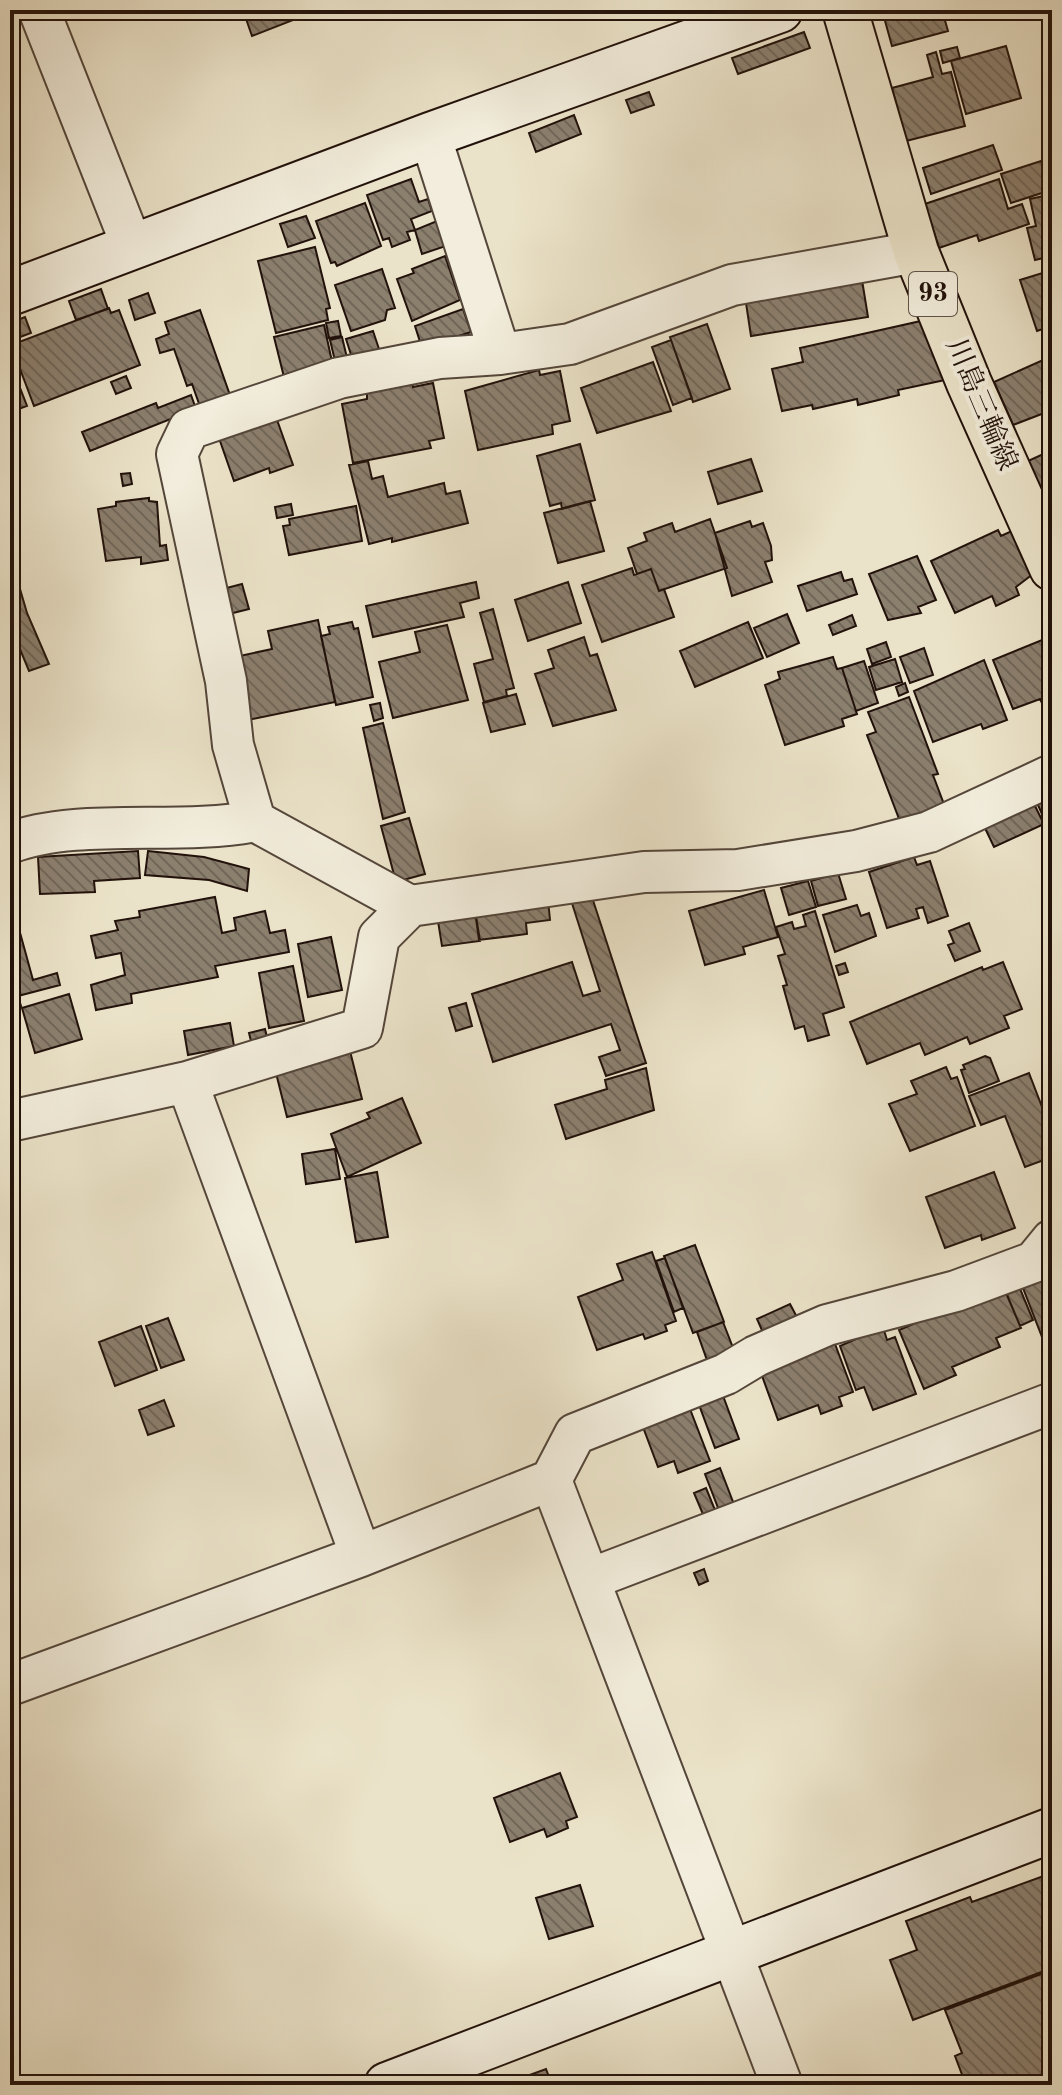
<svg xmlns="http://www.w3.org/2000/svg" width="1062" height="2095" viewBox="0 0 1062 2095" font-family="'Old Standard TT','Noto Serif JP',serif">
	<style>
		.building { fill: url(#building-back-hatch); stroke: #22120b; stroke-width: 2 }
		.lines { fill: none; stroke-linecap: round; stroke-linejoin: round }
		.street-casing { stroke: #54463a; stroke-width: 44 }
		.secondary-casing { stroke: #22120b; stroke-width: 48 }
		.primary-casing { stroke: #22120b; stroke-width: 48 }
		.street { stroke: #f2eddc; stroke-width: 40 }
		.secondary { stroke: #f2eddc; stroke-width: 44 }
		.primary { stroke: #ebe3c9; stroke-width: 44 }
		.labels { text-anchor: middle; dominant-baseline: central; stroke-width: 8; stroke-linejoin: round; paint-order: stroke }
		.shield { fill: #f2eddc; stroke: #60544a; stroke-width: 2 }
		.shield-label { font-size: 26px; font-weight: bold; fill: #22120b }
		.street-label { font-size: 28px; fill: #22120b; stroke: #f2eddc }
	</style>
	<defs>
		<pattern id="building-back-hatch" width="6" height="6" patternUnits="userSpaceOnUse" patternTransform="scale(2)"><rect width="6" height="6" fill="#8b7f6e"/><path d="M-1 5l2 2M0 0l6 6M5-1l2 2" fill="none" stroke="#716759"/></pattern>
	</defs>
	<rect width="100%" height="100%" fill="#ebe3c9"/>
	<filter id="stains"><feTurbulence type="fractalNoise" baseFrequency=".0025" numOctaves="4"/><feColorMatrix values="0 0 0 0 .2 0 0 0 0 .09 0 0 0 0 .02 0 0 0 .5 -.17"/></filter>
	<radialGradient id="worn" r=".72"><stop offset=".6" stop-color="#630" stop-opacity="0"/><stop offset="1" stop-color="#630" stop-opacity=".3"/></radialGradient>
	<path class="building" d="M243 10H304L306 15 252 36Z
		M308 10H322L323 13 310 18Z
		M882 10H942L948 31 892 46Z
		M804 32 810 48 738 74 732 58Z
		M1006 46 1021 98 966 114 951 61Z
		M957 47 960 58 943 63 940 51Z
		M936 52 942 74 951 72 965 126 906 141 892 88 933 77 927 55Z
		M649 92 654 105 631 113 626 100Z
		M574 115 581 134 536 152 529 133Z
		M993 145 1002 170 931 194 923 168Z
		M1041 161 1051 190 1011 203 1001 174Z
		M411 179 419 202 428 199 432 211 411 219 415 230 407 232 410 240 392 247 389 238 383 240 367 195Z
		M999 179 1008 209 1022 204 1029 224 979 241 977 235 939 248 925 204Z
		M1052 194V256L1035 260 1027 228 1036 226 1030 199Z
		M365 203 381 246 337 266 335 262 331 263 316 221Z
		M306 216 315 238 288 247 280 224Z
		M437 221 446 246 422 254 415 230Z
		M315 247 330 308 326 309 328 320 276 333 258 261Z
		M445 256 460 300 412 321 397 279 414 273 412 269Z
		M382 269 395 308 387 310 385 320 351 331 335 285Z
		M1052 270V326L1037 331 1020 280Z
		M862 280 868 317 751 336 746 303Z
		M101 289 108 309 76 320 69 301Z
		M148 293 155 313 135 320 129 300Z
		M109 308 111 313 119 310 140 365 34 406 11 345Z
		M463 309 471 332 422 348 415 326Z
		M200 310 232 401 202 412 192 384 187 386 174 349 160 353 156 339 169 334 165 322Z
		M25 317 31 333 12 340 10 323Z
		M338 321 341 336 329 338 326 323Z
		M921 321 945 380 898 390 899 395 858 405 857 399 813 409 812 405 782 411 772 369 803 362 800 348Z
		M707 324 730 389 693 402 670 337Z
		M324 325 333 366 284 377 274 337Z
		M373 331 380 352 353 361 346 339Z
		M342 337 348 362 336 365 330 340Z
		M671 340 692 398 673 405 652 347Z
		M1052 356V410L1013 425 994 382Z
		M653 362 671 411 597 433 581 388Z
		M12 367 27 406 10 412V368Z
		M539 370 540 375 560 371 570 421 552 425 553 434 478 450 465 391Z
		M126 376 131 388 116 394 111 382Z
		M412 380 413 387 433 383 444 438 429 441 431 448 353 463 342 404 367 399V393L373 392V388Z
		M191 395 196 409 90 451 82 432 156 403 158 408Z
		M276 417 293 465 270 473 269 468 234 481 219 438Z
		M580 444 595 500 562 509 561 503 550 506 537 456Z
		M1052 450V506L1049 507 1028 461Z
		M751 459 762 491 718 504 708 472Z
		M368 461 372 479 383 476 388 497 444 483 446 494 460 491 468 523 392 542V538L369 544 349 465Z
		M130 473 132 484 123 486 121 474Z
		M149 498V501L157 502 160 546 166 545 168 560 141 564V557L106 561 98 509 116 506V502Z
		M590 501 604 551 558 563 544 513Z
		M291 504 293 515 277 518 275 507Z
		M356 506 362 541 289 555 283 526 290 525 289 519Z
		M710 519 727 568 659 591 651 569 637 574 628 548 647 541 644 533 672 523 675 532Z
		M750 521 752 527 763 523 771 546 772 560 765 562 772 582 732 596 715 533Z
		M998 530 1001 536 1014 530 1033 574 1016 587 1019 595 996 606 992 596 955 613 931 561Z
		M917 556 936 600 918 607 921 613 888 620 869 574Z
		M11 558 27 613 49 664 29 671 10 625Z
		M632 568 634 575 651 569 659 591 664 589 674 617 602 642 582 585Z
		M841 572 844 581 852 579 857 594 807 611 798 586Z
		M476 582 479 598 460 603 464 617 373 637 366 606Z
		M568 582 581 623 528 641 515 600Z
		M242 584 249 609 225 615 219 590Z
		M493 609 514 688 506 690 507 696 484 702 474 664 493 659 480 613Z
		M787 614 799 643 767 657 754 628Z
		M852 615 856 626 833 635 829 625Z
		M318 620 335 702 248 720 235 657 272 649 268 631Z
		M352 622 354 629 358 628 373 697 336 705 321 636 330 634 328 627Z
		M748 622 763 658 695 687 680 651Z
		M447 625 468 700 393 718 379 662 420 652 415 632Z
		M1052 636V700L1042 703 1040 699 1013 709 993 660Z
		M584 637 590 656 597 654 616 710 553 726 535 674 554 668 548 650Z
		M886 642 891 657 872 664 867 649Z
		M924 648 933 675 910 683 900 657Z
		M833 657 837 669 842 668 857 714 842 719 844 726 785 745 765 685 780 679 778 672Z
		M895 659 902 682 876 690 869 667Z
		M984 660 1007 720 983 729 981 724 933 742 914 691Z
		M864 661 878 703 856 711 842 668Z
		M905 683 908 692 899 696 896 687Z
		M516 694 525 724 491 732 483 703Z
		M909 697 938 774 933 775 945 807 901 824 867 735 876 732 868 712Z
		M380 703 383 718 374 721 370 705Z
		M383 723 405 812 383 819 363 728Z
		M1052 797V836L1037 803Z
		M1033 802 1044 824 994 847 983 824Z
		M409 818 425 874 396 882 381 826Z
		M138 851 140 878 94 881 95 892 40 894 38 857Z
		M148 851 204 857 249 869 247 891 209 880 145 875Z
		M914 857 917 865 930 861 948 916 928 923 923 907 916 909 919 918 887 928 869 872Z
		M838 873 846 899 818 906 811 881Z
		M808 881 816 907 789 915 781 888Z
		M764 890 778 937 743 947 745 954 705 965 689 911Z
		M590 891 646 1063 606 1076 599 1057 620 1050 611 1024 493 1062 472 994 572 962 583 996 600 991 570 897Z
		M215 897 222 933 236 930 234 918 265 911 270 933 285 930 289 952 215 966 218 977 131 994 132 1003 96 1010 91 985 125 975 121 953 96 958 91 936 118 930 115 921 140 917 139 911Z
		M548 900 550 920 526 923 527 934 479 940 475 911Z
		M857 905 861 916 869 913 876 936 835 952 823 915Z
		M475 910 480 941 442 946 437 915Z
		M815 911 844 1007 823 1014 829 1035 808 1041 804 1026 795 1029 783 986 787 985 778 956 785 954 776 927 792 922 794 929 806 926 803 915Z
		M16 918 33 980 57 973 60 985 18 996 21 1006 10 1009V920Z
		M969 923 980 951 955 961 948 945 954 943 949 931Z
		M331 937 342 990 308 997 298 944Z
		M1003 962 1022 1009 1004 1016 1009 1028 970 1044 967 1037 925 1055 920 1043 867 1064 850 1022 982 967 983 970Z
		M845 963 848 972 839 975 836 966Z
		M293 966 304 1021 269 1028 259 973Z
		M69 994 82 1039 35 1053 22 1008Z
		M466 1003 472 1026 456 1031 449 1008Z
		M230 1023 234 1046 188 1055 184 1031Z
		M265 1029 268 1041 252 1045 249 1033Z
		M350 1051 362 1099 287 1117 275 1069Z
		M985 1056 990 1058 999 1081 969 1093 961 1070 965 1069 963 1065Z
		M946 1067 951 1079 957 1077 975 1126 910 1151 889 1104 917 1094 911 1081Z
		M646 1068 654 1110 566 1139 555 1105 607 1089 605 1080Z
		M1029 1073 1052 1133V1157L1025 1167 1005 1116 981 1125 969 1096Z
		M402 1098 421 1143 347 1177 331 1134 370 1118 367 1113Z
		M335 1149 340 1179 306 1184 302 1154Z
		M377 1172 388 1237 356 1242 345 1178Z
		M994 1172 1015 1228 982 1240 981 1235 945 1248 926 1197Z
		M695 1245 724 1322 693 1333 664 1256Z
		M652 1252 676 1321 665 1325 667 1331 645 1339 643 1334 597 1350 578 1297 623 1280 617 1264Z
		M665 1258 683 1308 674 1312 656 1261Z
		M1052 1277V1333L1042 1337 1023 1288Z
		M1018 1284 1033 1320 1020 1326 1005 1290Z
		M1003 1286 1021 1328 996 1338 1000 1347 952 1367 956 1375 924 1389 899 1330Z
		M790 1304 799 1321 765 1337 757 1319Z
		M168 1318 184 1360 161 1368 146 1326Z
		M723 1322 735 1353 708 1363 697 1332Z
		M141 1326 157 1370 115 1386 99 1342Z
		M883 1327 887 1340 895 1337 916 1394 873 1410 864 1387 856 1390 840 1346Z
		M828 1339 830 1346 835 1344 853 1392 839 1397 842 1406 821 1414 818 1405 778 1420 761 1373Z
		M722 1393 739 1439 715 1448 698 1402Z
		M164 1400 174 1426 148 1435 139 1410Z
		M690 1409 710 1461 678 1473 674 1461 658 1467 643 1427Z
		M720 1468 735 1507 720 1513 705 1474Z
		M706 1488 717 1515 705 1519 694 1493Z
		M704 1569 708 1581 699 1585 694 1573Z
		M560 1773 577 1817 566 1821 568 1828 547 1837 544 1829 510 1842 494 1798Z
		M1052 1873V1968L913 2020 890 1960 917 1950 906 1921 970 1897 972 1902Z
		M580 1885 593 1926 549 1939 536 1898Z
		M1052 1970V2085H966L955 2056 962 2053 945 2010Z
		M546 2069 552 2085H502Z"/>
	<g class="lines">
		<defs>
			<path id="street" d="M39 10 132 246
				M430 135 500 354 570 344 732 285 916 252
				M500 354 440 358 339 378 189 429 177 454 226 681 233 745 255 821 410 906 644 872 738 870 856 851 929 832 1052 775
				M10 843C78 817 179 836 255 821
				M187 1082 361 1556
				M10 1121 187 1082 362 1028 379 937 410 906
				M551 1480 782 2085
				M590 1579 1052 1403
				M10 1685 361 1556 551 1480 575 1434 726 1374 756 1356 827 1325 956 1291 1034 1262 1052 1240"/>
			<path id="secondary" d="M10 293 430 135 780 10
				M387 2085 1052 1830"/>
			<path id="primary" d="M845 10 916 252 969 383 1052 568"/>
		</defs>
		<use href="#street" class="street-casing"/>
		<use href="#secondary" class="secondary-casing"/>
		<use href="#primary" class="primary-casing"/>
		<use href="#street" class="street"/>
		<use href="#secondary" class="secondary"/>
		<use href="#primary" class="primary"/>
	</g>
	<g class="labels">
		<rect class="shield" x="909" y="272" width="48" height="44" rx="6"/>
		<g class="shield-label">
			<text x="933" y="294">93</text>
		</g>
		<g class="street-label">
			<text transform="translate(980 405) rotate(67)">川島三輪線</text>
		</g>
	</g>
	<rect width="1062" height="2095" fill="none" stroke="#ebe3c9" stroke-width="40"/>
	<rect x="12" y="12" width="1038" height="2071" fill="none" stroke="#22120b" stroke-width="4"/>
	<rect x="20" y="20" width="1022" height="2055" fill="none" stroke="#22120b" stroke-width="2"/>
	<rect width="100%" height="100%" filter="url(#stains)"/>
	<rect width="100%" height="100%" fill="url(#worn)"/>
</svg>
